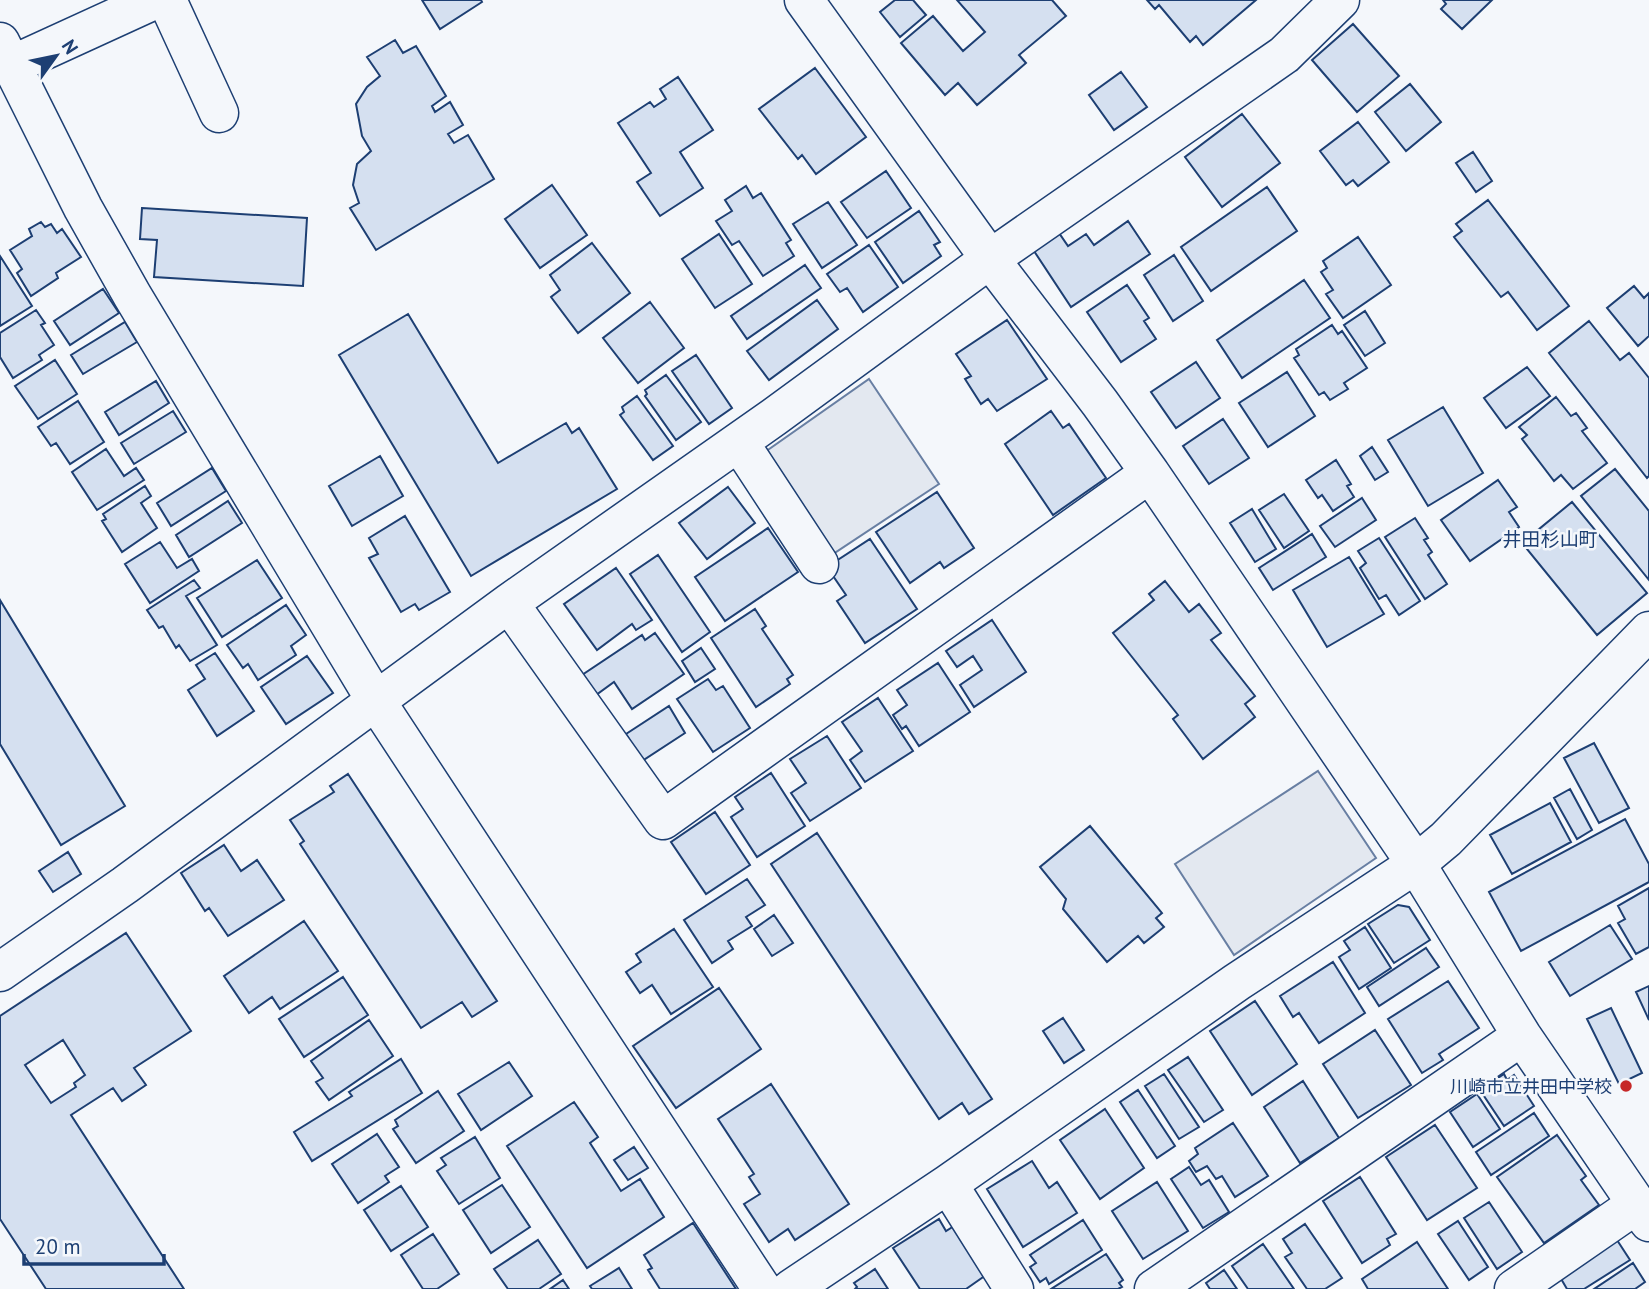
<svg xmlns="http://www.w3.org/2000/svg" width="1649" height="1289" viewBox="0 0 1649 1289" font-family="'PT Sans','Noto Sans JP',sans-serif">
	<style>
		.parking { fill: #e3e8f0; stroke: #687fa3; stroke-width: 2 }
		.building { fill: #d5e0f0; stroke: #1d3f73; stroke-width: 2; fill-rule: evenodd }
		.lines { fill: none; stroke-linecap: round; stroke-linejoin: round }
		.minor-casing { stroke: #1d3f73; stroke-width: 41 }
		.minor { stroke: #f4f7fb; stroke-width: 38 }
		.poi-dot { fill: #c62828; stroke: #f4f7fb; stroke-width: 2.5 }
		.labels { text-anchor: middle; dominant-baseline: central; stroke-width: 5; stroke-linejoin: round; paint-order: stroke }
		.poi-label { font-size: 18px; fill: #1d3f73; stroke: #f4f7fb; text-anchor: end }
		.neighbourhood-label { font-size: 19px; fill: #1d3f73; stroke: #f4f7fb }
	</style>
	<rect width="100%" height="100%" fill="#f4f7fb"/>
	<path class="parking" d="M869 379 939 484 833 554 765 452Z
		M1318 771 1376 858 1234 955 1175 864Z"/>
	<path class="building" d="M422 0H481L482 2 440 29Z
		M895 0H913L926 15 900 37 880 12Z
		M957 0H1052L1066 16 1019 55 1026 63 977 105 958 83 945 95 901 43 933 16 963 51 985 32Z
		M1147 0H1256L1203 45 1196 36 1190 42 1159 5 1155 9Z
		M1443 0H1492L1462 29 1441 9 1446 4Z
		M1353 24 1399 76 1357 112 1312 60Z
		M395 40 403 53 416 46 446 96 432 106 435 112 450 102 463 125 448 134 454 143 468 135 494 179 376 250 350 208 359 203 353 185 357 164 371 151 362 136 356 104 367 87 380 76 367 57Z
		M815 68 866 137 816 174 802 155 798 159 759 109Z
		M1121 72 1147 107 1114 130 1089 95Z
		M678 77 713 130 680 152 703 188 660 216 637 182 651 173 618 123 650 102 654 107 666 99 660 89Z
		M1410 84 1441 122 1406 151 1375 112Z
		M1242 114 1280 163 1222 207 1185 157Z
		M1358 122 1389 162 1358 186 1353 180 1346 185 1320 151Z
		M1473 152 1492 181 1476 192 1456 163Z
		M886 171 911 208 867 238 841 202Z
		M552 185 587 235 540 268 505 219Z
		M746 186 753 198 761 193 791 240 786 243 794 256 763 276 739 241 732 245 716 221 732 211 725 200Z
		M1267 187 1297 231 1211 291 1181 247Z
		M1488 200 1569 306 1537 330 1508 292 1501 297 1454 237 1462 231 1456 224Z
		M828 202 857 245 822 268 793 224Z
		M142 208 307 218 303 286 154 277 157 240 140 239Z
		M919 211 940 242 934 245 941 256 903 283 875 242Z
		M1128 221 1150 254 1071 307 1034 251 1059 233 1068 246 1086 234 1094 245Z
		M41 222 45 227 51 224 57 233 62 229 81 257 56 273 58 278 31 296 17 273 22 269 10 250 32 236 29 229Z
		M719 234 752 284 715 308 682 259Z
		M1358 237 1391 285 1343 318 1326 294 1333 290 1321 272 1327 268 1323 261Z
		M592 243 630 293 578 333 551 297 560 290 550 275Z
		M869 245 898 287 863 312 847 288 840 292 827 274Z
		M1174 255 1203 301 1173 321 1144 275Z
		M0 256 32 306 0 326Z
		M805 265 821 288 747 339 731 316Z
		M1304 280 1330 318 1242 378 1217 340Z
		M1127 285 1149 318 1144 321 1156 339 1121 362 1087 312Z
		M1634 286 1644 298 1649 293V336L1638 346 1607 308Z
		M103 289 119 313 70 345 54 321Z
		M817 300 838 329 769 380 747 351Z
		M650 302 684 348 638 383 603 338Z
		M36 310 45 323 41 325 54 345 39 355 42 360 13 378 0 357V333Z
		M1365 311 1385 343 1365 356 1344 325Z
		M408 314 498 463 566 423 572 433 579 428 617 489 471 576 339 355Z
		M1007 320 1047 379 997 411 988 399 981 404 965 379 971 376 956 354Z
		M1589 321 1620 360 1629 353 1649 378V476L1647 478 1549 353Z
		M125 322 137 342 83 374 71 355Z
		M1332 325 1338 334 1342 331 1367 368 1344 383 1348 389 1330 400 1324 392 1319 395 1294 358 1299 355 1296 349Z
		M696 355 732 408 709 424 672 371Z
		M55 360 77 394 38 419 15 386Z
		M1196 362 1220 398 1176 428 1151 392Z
		M1527 367 1550 396 1506 428 1484 398Z
		M1287 372 1315 416 1268 447 1239 403Z
		M666 375 701 422 676 440 645 396 647 394 645 390Z
		M156 381 169 403 119 435 105 412Z
		M637 396 673 446 653 460 620 415 624 412 622 407Z
		M1556 397 1571 416 1576 413 1587 428 1582 431 1607 463 1573 489 1561 475 1554 481 1522 439 1527 435 1519 427Z
		M78 401 104 442 70 464 56 443 51 446 38 427Z
		M1443 407 1483 473 1428 506 1388 440Z
		M173 411 186 432 134 464 121 443Z
		M1051 411 1063 428 1069 424 1106 478 1053 515 1005 444Z
		M1223 419 1249 458 1209 484 1183 446Z
		M1372 447 1388 472 1375 480 1360 456Z
		M106 449 124 476 136 468 144 480 97 510 72 472Z
		M380 456 403 496 352 526 329 486Z
		M1336 460 1351 484 1347 486 1354 497 1333 511 1322 495 1318 498 1306 480Z
		M212 468 226 491 171 526 157 503Z
		M1615 469 1649 511V580L1581 496Z
		M1498 480 1517 507 1509 512 1519 527 1470 561 1441 520Z
		M145 486 151 496 141 503 157 528 122 552 102 521 106 519 103 514Z
		M728 487 755 523 707 559 679 523Z
		M937 492 974 548 944 568 940 562 910 583 876 532Z
		M1284 494 1309 531 1284 548 1259 510Z
		M1362 498 1376 520 1335 547 1320 526Z
		M228 501 242 523 189 557 176 535Z
		M1572 502 1647 593 1597 635 1522 543Z
		M1252 509 1276 549 1255 562 1230 523Z
		M405 516 450 592 419 610 415 604 401 612 369 558 378 554 369 538Z
		M1415 518 1428 538 1424 540 1432 552 1428 555 1447 584 1425 599 1385 537Z
		M768 528 798 572 725 621 695 577Z
		M1312 534 1326 557 1273 590 1259 568Z
		M1379 538 1420 601 1399 615 1386 595 1379 599 1360 568 1366 563 1358 551Z
		M870 539 917 609 865 643 837 601 846 595 827 567Z
		M160 542 177 568 192 559 199 571 150 603 125 564Z
		M658 555 710 632 682 652 630 574Z
		M1349 557 1384 614 1327 647 1293 590Z
		M257 560 282 598 222 637 197 598Z
		M616 568 652 620 636 630 632 624 597 650 564 604Z
		M194 580 200 588 186 596 217 645 190 661 179 645 176 648 163 626 159 628 147 610Z
		M1165 581 1189 612 1199 604 1221 633 1211 640 1255 696 1245 704 1255 717 1203 759 1173 719 1178 715 1113 633 1154 600 1149 594Z
		M0 600 125 806 61 845 0 744Z
		M286 605 306 635 291 646 296 655 258 680 248 664 243 668 227 645Z
		M755 609 766 626 762 629 793 675 787 679 790 684 756 707 711 638Z
		M992 620 1026 672 974 707 960 685 982 670 973 656 957 667 946 651Z
		M655 633 684 674 632 709 614 682 596 695 582 675 642 635 645 640Z
		M701 648 715 669 695 682 682 661Z
		M215 653 254 711 217 736 188 690 205 679 196 665Z
		M307 656 333 693 286 724 261 687Z
		M938 663 970 712 919 746 906 726 902 729 893 715 907 705 897 690Z
		M708 679 716 690 723 686 750 728 713 752 677 699Z
		M878 698 913 751 865 782 850 760 862 751 842 722Z
		M669 706 685 733 642 761 626 734Z
		M827 736 861 788 810 821 791 793 806 783 790 759Z
		M1594 743 1629 808 1599 823 1564 758Z
		M771 773 805 826 757 857 731 817 743 809 735 797Z
		M348 774 497 1001 472 1017 462 1002 421 1028 300 844 304 841 290 820 334 792 330 786Z
		M1570 789 1592 830 1577 839 1554 798Z
		M1550 803 1571 842 1512 874 1490 835Z
		M715 812 750 865 706 894 671 842Z
		M1625 819 1649 864V882L1521 951 1489 892Z
		M1090 826 1162 913 1156 918 1164 927 1144 943 1138 936 1107 962 1063 909 1066 899 1040 867Z
		M817 833 992 1099 969 1114 962 1103 939 1119 771 864Z
		M224 845 241 871 257 860 284 900 228 936 209 908 205 911 181 873Z
		M68 852 81 874 53 892 39 871Z
		M747 879 765 905 746 917 752 926 728 941 733 949 712 963 684 920Z
		M1649 888V947L1636 954 1618 923 1625 919 1618 906Z
		M1398 905 1409 907 1430 940 1394 963 1368 924Z
		M774 915 793 943 772 956 754 929Z
		M304 921 338 971 280 1009 272 997 249 1013 224 976Z
		M1610 925 1632 959 1570 996 1549 962Z
		M1365 927 1391 968 1359 989 1339 957 1350 950 1344 941Z
		M674 929 713 987 671 1014 652 985 640 993 626 972 641 962 636 954Z
		M126 933 191 1031 134 1068 146 1085 122 1101 113 1088 71 1115 184 1289H46L0 1219V1016ZM63 1040 85 1075 74 1083 76 1087 51 1103 25 1065Z
		M1426 948 1439 967 1379 1006 1367 987Z
		M1333 962 1365 1013 1319 1043 1299 1013 1293 1017 1280 996Z
		M343 977 368 1015 304 1057 279 1019Z
		M1448 981 1479 1028 1439 1054 1443 1060 1422 1073 1388 1019Z
		M1649 986V1020L1636 992Z
		M719 988 761 1049 676 1108 633 1046Z
		M1255 1001 1297 1064 1252 1095 1210 1031Z
		M1611 1008 1642 1073 1619 1084 1587 1019Z
		M1063 1018 1084 1050 1064 1063 1043 1031Z
		M369 1020 393 1056 329 1100 316 1082 323 1078 311 1061Z
		M1375 1030 1411 1085 1358 1118 1323 1064Z
		M1188 1057 1223 1110 1204 1122 1168 1070Z
		M401 1059 422 1093 312 1161 294 1132 352 1096 349 1092Z
		M509 1062 532 1096 481 1130 458 1094Z
		M1164 1074 1199 1127 1179 1139 1145 1086Z
		M1504 1074 1507 1080 1514 1075 1534 1106 1504 1126 1480 1090Z
		M1303 1081 1339 1138 1300 1163 1264 1107Z
		M771 1084 849 1204 795 1240 788 1229 769 1242 744 1204 760 1194 749 1177 754 1174 718 1119Z
		M1138 1090 1175 1146 1157 1158 1120 1102Z
		M438 1091 464 1131 416 1163 393 1129 398 1126 395 1120Z
		M1477 1094 1500 1129 1473 1147 1450 1112Z
		M574 1102 598 1137 590 1143 621 1191 640 1179 664 1217 587 1268 507 1146Z
		M1105 1109 1144 1168 1100 1199 1060 1140Z
		M1534 1113 1549 1136 1491 1175 1476 1152Z
		M1233 1123 1268 1176 1235 1197 1222 1176 1216 1179 1207 1166 1196 1172 1189 1161 1198 1154 1195 1148Z
		M1435 1125 1477 1188 1427 1220 1386 1157Z
		M377 1134 399 1167 385 1176 389 1182 358 1203 332 1164Z
		M1557 1135 1586 1176 1581 1180 1599 1205 1544 1243 1497 1177Z
		M475 1137 500 1178 459 1204 437 1171 446 1165 441 1158Z
		M634 1147 648 1168 628 1180 614 1160Z
		M1032 1161 1049 1188 1057 1182 1077 1213 1023 1247 987 1189Z
		M1189 1167 1201 1185 1209 1180 1229 1212 1203 1228 1171 1179Z
		M1360 1177 1396 1234 1387 1239 1390 1245 1362 1263 1323 1201Z
		M1157 1182 1188 1231 1143 1259 1112 1211Z
		M502 1185 530 1227 491 1253 463 1210Z
		M401 1186 428 1227 391 1251 364 1210Z
		M1489 1202 1522 1252 1497 1269 1464 1218Z
		M939 1219 946 1231 954 1226 986 1275 966 1289H920L893 1248Z
		M1083 1220 1102 1250 1049 1284 1046 1278 1040 1282 1030 1267 1036 1263 1030 1255Z
		M1458 1221 1488 1267 1469 1280 1438 1234Z
		M693 1223 736 1289H660L648 1270 652 1268 644 1255Z
		M1305 1224 1342 1278 1325 1289H1307L1285 1257 1292 1253 1283 1239Z
		M433 1234 459 1274 437 1289H423L401 1255Z
		M538 1240 561 1274 539 1289H508L494 1269Z
		M1617 1240 1630 1260 1584 1289H1567L1560 1277Z
		M1417 1242 1448 1289H1368L1362 1279Z
		M1263 1244 1294 1289H1248L1232 1266Z
		M1106 1254 1123 1280 1119 1283 1122 1287 1118 1289H1051Z
		M1633 1263 1645 1282 1635 1289H1594Z
		M619 1268 632 1289H592L590 1286Z
		M875 1269 888 1289H855L857 1287 854 1283Z
		M1224 1270 1237 1289H1210L1206 1283Z
		M563 1280 569 1289H550Z"/>
	<g class="lines">
		<defs>
			<path id="minor" d="M167 0 219 113
				M804 0 990 259 1100 403 1150 473 1416 864 1522 1036 1649 1222
				M0 42 83 208 132 295 376 701 762 1289
				M12 65 154 0
				M739 442 819 564
				M509 603 663 820 1150 473
				M0 972 125 885 509 603 774 417 990 259 1284 55 1340 0
				M948 1184 1014 1289
				M791 1289 948 1184 1237 982 1416 864 1446 839 1649 631
				M1154 1289 1522 1036
				M1514 1289 1637 1204"/>
		</defs>
		<use href="#minor" class="minor-casing"/>
		<use href="#minor" class="minor"/>
	</g>
	<circle class="poi-dot" cx="1626" cy="1086" r="7"/>
	<g class="labels">
		<g class="poi-label">
			<text x="1612" y="1086">川崎市立井田中学校</text>
		</g>
		<g class="neighbourhood-label">
			<text x="1550" y="539">井田杉山町</text>
		</g>
	</g>
	<g transform="translate(56 56) rotate(57)" stroke="#f4f7fb" stroke-width="5" paint-order="stroke">
	<path d="M0-5L12 26L0 18L-12 26Z" fill="#1d3f73"/>
	<text y="-10" font-size="19" font-weight="bold" text-anchor="middle" fill="#1d3f73">N</text>
	</g>
	<path d="M24 1254v10h140v-10" fill="none" stroke="#1d3f73" stroke-width="3.5"/>
	<text x="35" y="1254" font-size="21" fill="#1d3f73" stroke="#f4f7fb" stroke-width="5" paint-order="stroke">20 m</text>
</svg>
